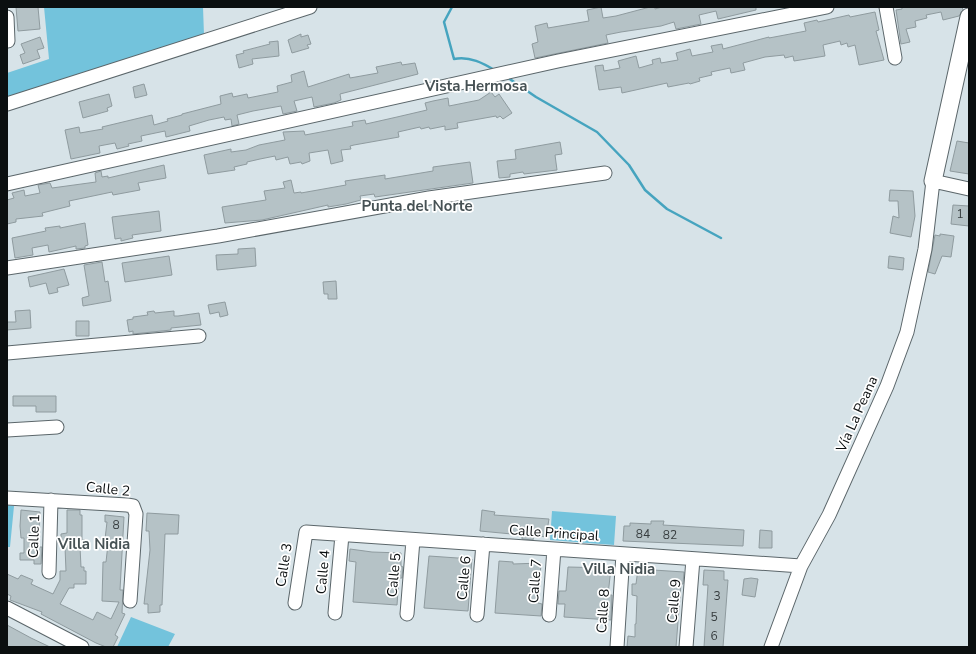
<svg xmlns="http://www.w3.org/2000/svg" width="976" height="654" viewBox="0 0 976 654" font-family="'Nunito Sans',sans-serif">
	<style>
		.green { fill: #73c3dc }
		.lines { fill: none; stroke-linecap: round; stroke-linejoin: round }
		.stream { stroke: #46a4bf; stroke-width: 2.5 }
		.building { fill: #b5c2c6; stroke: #8f9b9f }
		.minor-casing { stroke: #5b666a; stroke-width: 15 }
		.major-casing { stroke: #5b666a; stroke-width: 19 }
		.minor { stroke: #fff; stroke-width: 13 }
		.major { stroke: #fff; stroke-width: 17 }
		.labels { text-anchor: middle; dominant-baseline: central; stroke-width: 3.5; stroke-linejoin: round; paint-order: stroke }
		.number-label { font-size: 12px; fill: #363c3e }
		.street-label { font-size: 14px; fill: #0b0f10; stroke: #fff }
		.neighbourhood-label { font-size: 15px; font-weight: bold; fill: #465154; stroke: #fff }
	</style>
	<rect width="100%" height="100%" fill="#d7e3e8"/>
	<path class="green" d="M44 7H203L204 35 7 99V73L49 59Z
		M7 505 14 506 10 547H7Z
		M552 511 616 516 614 545 550 540Z
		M131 617 175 634 168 647H117Z"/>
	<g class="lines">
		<path class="stream" d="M452 7 444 22 454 59C470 56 483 63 496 71
			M507 77 536 97 597 132 629 165 645 190 667 209 721 238"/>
	</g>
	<path class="building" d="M16 7H38L40 29 18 31Z
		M601 7 603 18 616 16 650 7H655V9L662 7H756V10L718 19 716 11 699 15 701 24 676 29 674 22 661 26 621 32 606 35 608 43 535 58 532 44 538 42 535 26 547 23 548 28 589 21 587 10Z
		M902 7H962L963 10 959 16 943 20 941 12 926 15 927 18 915 21 916 27 906 29 910 42 901 44 896 10 902 9Z
		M875 12 879 30 876 31 884 60 859 65 855 45 848 47 847 43 841 45 840 41 823 45 825 56 794 61 793 56 785 58 784 55 765 57 743 63 745 70 731 73 730 68 711 72 712 75 699 78 700 81 690 84 689 83 668 87 667 83 622 93 621 87 599 90 595 66 603 65 604 71 620 68 618 61 636 56 639 68 653 64 652 60 660 58 661 63 678 60 676 53 690 49 692 56 713 52 711 46 722 44 723 49 769 37V38L806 31 804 23 817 20 818 22 849 15 850 17Z
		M301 34V37L308 35 311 44 307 45 309 48 292 53 288 40Z
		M40 37 44 48 37 50 40 58 23 64 20 55 25 53 21 44Z
		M278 41 279 56 252 59 253 64 239 68 236 55 244 53 243 51 270 44 269 42Z
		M401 62 402 65 415 63 418 74 340 94 341 100 334 103 314 107 312 97 294 101 297 111 283 114 281 106 253 111 237 115 239 124 232 126 231 119 225 120 224 117 209 120 189 126 190 131 166 137 165 131 141 136 142 141 128 144 129 146 117 149 115 143 99 146 100 153 71 159 65 130 79 127 80 133 103 129 102 127 152 115 154 125 168 121 167 119 182 115V114L221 104 220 96 232 93 233 97 247 94 248 98 278 92 277 86 292 82 291 75 304 71 308 87 349 74 350 78 378 73 376 67Z
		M144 84 147 95 135 98 133 87Z
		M491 92 495 97 499 94 512 113 503 119 500 116 497 118 496 116 457 123 458 128 445 130V126L430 129 429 127 421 129 420 127 398 132 399 137 354 145 350 146 351 149 341 150 343 161 331 164 328 150 309 153 310 161 302 164 301 162 290 164 288 157 276 160 275 156 260 159 247 162V164L234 167 235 170 208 174 204 155 231 149V152L246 150 259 145 285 140 283 132 304 131 305 135 353 126 352 122 365 120 366 124 397 117 427 110 425 103 433 101 448 98 449 106 479 100Z
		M109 94 112 106 107 108 108 111 83 118 79 102Z
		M957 141 969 143V174L950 171Z
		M560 142 562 154 555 155 557 170 524 174 523 172 510 174V177L499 178 497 161 516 159 515 150Z
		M470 162 473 183 375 197 374 194 360 196 361 200 346 204 328 207V205L262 220 225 223 222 207 266 200 264 191 285 188 283 182 291 180 294 193 301 192V193L346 185 345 181 385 175V179L433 171V167Z
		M164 165 166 178 138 183 140 190 113 195 112 192 69 201 70 206 42 213 43 216 16 219V222L7 224V200L14 198 12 193 24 190 25 196 40 193 38 185 50 183 52 188 96 182 95 173 101 171 102 177 108 176V178Z
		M890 190 913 191 915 216 911 237 890 233 893 216 899 218 898 201H889Z
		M953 205 969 206V226L951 224Z
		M159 211 161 231 132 235 133 238 121 241V238L115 239 112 217Z
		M85 223 88 245 85 246V248L76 249V246L49 252 48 245 32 248 33 255 15 258 12 238 46 231 45 228 60 226V228Z
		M940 234 954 236 951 257 942 256 935 274 928 272 935 235 940 236Z
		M255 248 256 266 217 270 216 255 238 254V249Z
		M169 256 172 275 125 282 122 263Z
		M889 256 904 258 903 270 888 268Z
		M102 262 105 282 108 281 111 301 83 306 82 298 89 296 84 265Z
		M64 269 69 285 57 288 58 292 49 294 46 283 30 287 28 277Z
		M336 281 337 299H328V294H324L323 282Z
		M225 302 228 315 220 317 219 312 210 314 208 305Z
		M30 310 31 328 7 330V322H16L15 311Z
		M154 311 155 313 174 311V316H178L199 313 201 325 171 328V330L133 334V331L129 332 127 320 133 319V317L148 315 147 312Z
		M76 321H89V336H76Z
		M13 396H56V412H36V406H13Z
		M21 510 40 512 38 547H42L41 564H34V560H20V553H24V538H21L20 526Z
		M67 510H80V515H82V540H85V547H80L81 567H84V571H86V584H74V588H69L60 604 93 620 97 612 111 619 119 602 102 601 103 562H106L108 544H106L105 539 107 522H105V515L124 517 120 590H123L122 613 125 614 115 635 118 637 113 647H106L96 643 41 614 42 612 10 600 11 596 7 594V574L18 579 21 575 33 580 31 584 53 594 60 580V571H66L65 547H61V534L67 533Z
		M482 510 495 512 494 515 549 519 546 537 534 535 533 540 522 539V535L480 531Z
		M147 513 179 515 178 534H165L162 605H160V612L148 613V604H144L150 550 149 531H146Z
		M651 521H664L663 525 744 530 743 546 623 541 624 526H630V523L651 524Z
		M760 530 772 531V548H759Z
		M350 549 372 552 401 553V566L403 567 402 578H399L397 605 353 602 356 562 349 561Z
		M429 556 472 559 468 611 424 608Z
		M499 561 513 562V564L541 563 538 603 542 604 541 616 495 613Z
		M568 567 611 568 608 595H612L611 620 564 617 565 604H558L559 591H566Z
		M638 569 684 572 683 584H681L676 647H627L628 636 635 637V624H636L637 596 632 595V584H636Z
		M704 570 724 571V580H728L723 647H704L708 585H703Z
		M751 578 758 579 755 597 742 595 744 579Z
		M7 625 31 638 50 647H7Z"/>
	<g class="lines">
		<defs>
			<path id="minor" d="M886 7 895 58
				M7 17 8 41
				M7 104 310 7
				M7 184 558 61 827 7
				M7 268 218 236 429 198 605 173
				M7 353 199 336
				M7 430 57 427
				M7 498 127 505 133 506 136 514 130 601
				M49 572 51 500
				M295 603 306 532 801 566
				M7 608 82 647
				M335 613 342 535
				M407 614 413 540
				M477 615 483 544
				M549 615 554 549
				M617 647 623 554
				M686 647 693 559
				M771 647 801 566 829 515 887 386 907 332 925 249 933 181 969 189"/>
			<path id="major" d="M933 181 969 17"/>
		</defs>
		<use href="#minor" class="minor-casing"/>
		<use href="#major" class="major-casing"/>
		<use href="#minor" class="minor"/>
		<use href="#major" class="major"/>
	</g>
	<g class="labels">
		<g class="number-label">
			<text x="960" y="214">1</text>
			<text x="116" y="525">8</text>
			<text x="643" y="534">84</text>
			<text x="670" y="535">82</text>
			<text x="717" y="596">3</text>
			<text x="714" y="617">5</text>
			<text x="714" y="636">6</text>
		</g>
		<g class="street-label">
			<text transform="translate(857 414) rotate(-66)">Vía La Peana</text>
			<text transform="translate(108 489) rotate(6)">Calle 2</text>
			<text transform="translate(554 533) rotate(4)">Calle Principal</text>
			<text transform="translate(34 536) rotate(-88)">Calle 1</text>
			<text transform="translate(284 565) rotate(-81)">Calle 3</text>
			<text transform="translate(323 572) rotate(-85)">Calle 4</text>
			<text transform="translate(394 575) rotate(-85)">Calle 5</text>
			<text transform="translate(464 578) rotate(-85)">Calle 6</text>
			<text transform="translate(535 581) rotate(-86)">Calle 7</text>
			<text transform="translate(674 601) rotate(-85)">Calle 9</text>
			<text transform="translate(603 611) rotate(-86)">Calle 8</text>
		</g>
		<g class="neighbourhood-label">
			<text x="476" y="86">Vista Hermosa</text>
			<text x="417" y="206">Punta del Norte</text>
			<text x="94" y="544">Villa Nidia</text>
			<text x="619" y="569">Villa Nidia</text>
		</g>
	</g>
	<rect width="976" height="654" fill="none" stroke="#0b0f10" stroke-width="16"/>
</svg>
